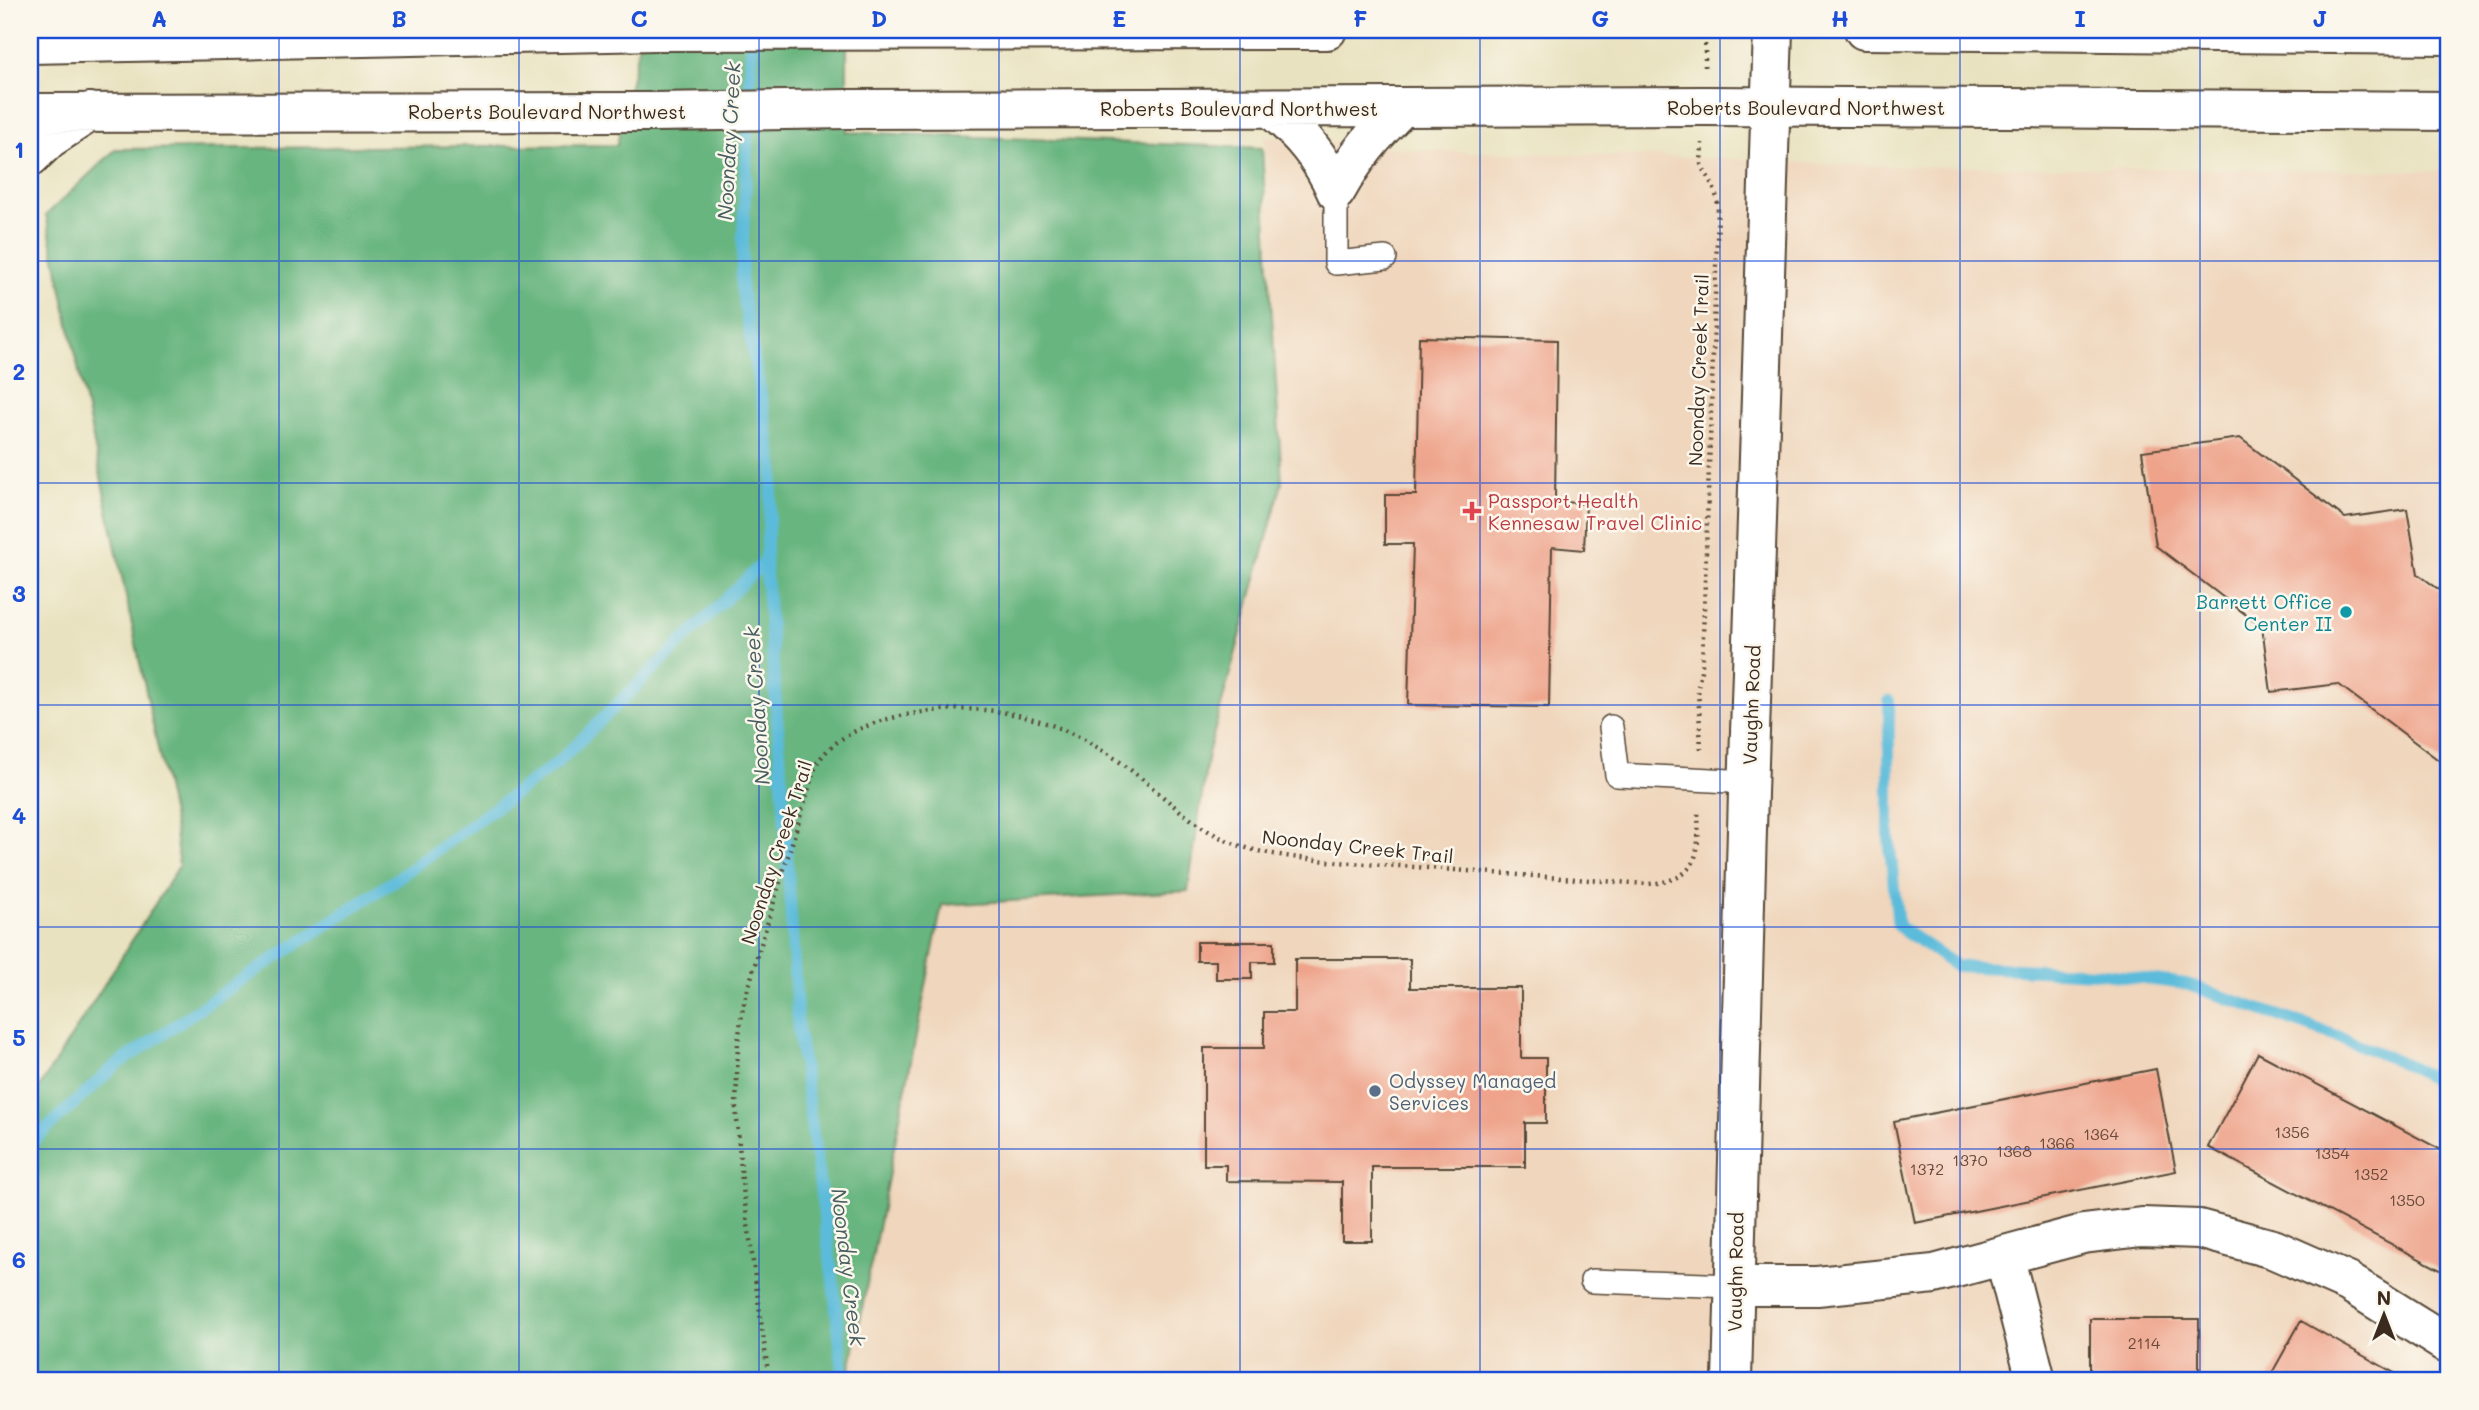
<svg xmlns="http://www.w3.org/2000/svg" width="2479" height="1410" viewBox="0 0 2479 1410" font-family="Mali,sans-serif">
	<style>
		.built { fill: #efd6bc }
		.forest { fill: #67b57f; stroke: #51704e; stroke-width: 2 }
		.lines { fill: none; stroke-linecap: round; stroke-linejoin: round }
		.stream { stroke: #5cbbda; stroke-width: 12 }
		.building { fill: #eea38a }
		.lane-casing { stroke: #554636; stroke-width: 26 }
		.street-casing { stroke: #554636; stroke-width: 42 }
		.secondary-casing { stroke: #554636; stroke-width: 42 }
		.path { stroke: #554636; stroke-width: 4.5; stroke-dasharray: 2 5; stroke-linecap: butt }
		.lane { stroke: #fff; stroke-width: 23 }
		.street { stroke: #fff; stroke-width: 38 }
		.secondary { stroke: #fff; stroke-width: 38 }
		.grid { fill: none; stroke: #1d4ed8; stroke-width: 2; stroke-opacity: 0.55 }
		.health-dot { fill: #e0444e; stroke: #fbf7ec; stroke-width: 2.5 }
		.culture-dot { fill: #0f9aa8; stroke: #fbf7ec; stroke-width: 2.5 }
		.service-dot { fill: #5c6f8a; stroke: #fbf7ec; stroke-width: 2.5 }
		.labels { text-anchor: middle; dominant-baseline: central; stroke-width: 5; stroke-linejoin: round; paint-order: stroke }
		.number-label { font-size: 16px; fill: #684839 }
		.street-label { font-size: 19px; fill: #3b2a1e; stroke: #fbf7ec }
		.health-label { font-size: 19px; fill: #be3a42; stroke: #fbf7ec; text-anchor: start }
		.culture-label { font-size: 19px; fill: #0d838f; stroke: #fbf7ec; text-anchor: end }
		.service-label { font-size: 19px; fill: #4e5e75; stroke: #fbf7ec; text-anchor: start }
		.water-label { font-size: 21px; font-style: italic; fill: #475d60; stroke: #fbf7ec }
		.neatline { fill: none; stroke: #1d4ed8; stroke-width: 2.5 }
		.grid-label { font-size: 23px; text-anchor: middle; font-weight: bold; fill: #1d4ed8 }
	</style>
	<rect width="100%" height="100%" fill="#fbf7ec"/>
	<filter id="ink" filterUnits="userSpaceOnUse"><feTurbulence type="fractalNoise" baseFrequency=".0143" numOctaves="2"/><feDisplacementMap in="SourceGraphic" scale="14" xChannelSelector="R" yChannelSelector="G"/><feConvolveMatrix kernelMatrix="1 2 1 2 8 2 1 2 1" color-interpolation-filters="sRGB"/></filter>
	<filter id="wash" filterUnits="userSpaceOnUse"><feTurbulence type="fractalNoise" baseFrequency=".00686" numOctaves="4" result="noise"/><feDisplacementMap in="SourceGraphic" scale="28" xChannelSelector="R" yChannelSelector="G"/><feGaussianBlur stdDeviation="1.57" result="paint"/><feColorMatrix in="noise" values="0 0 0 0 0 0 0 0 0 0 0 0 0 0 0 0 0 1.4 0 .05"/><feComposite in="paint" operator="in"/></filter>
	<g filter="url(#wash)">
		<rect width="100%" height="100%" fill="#e9e2c0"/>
		<path class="built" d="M1265 136 1428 151 1683 157 1872 166 2449 171V1380H848L942 905 1188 891 1208 754 1282 483Z"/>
		<path class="forest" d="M642 30H847V132L1262 148 1282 483 1208 754 1188 891 942 905 848 1380H30V1102L179 866 174 825 46 215 116 149 617 145Z"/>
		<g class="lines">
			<path class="stream" d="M752 34 741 286 774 468 765 561 784 807 798 1028 833 1280 844 1380
				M1889 701V838L1898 926 1956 966 2096 973 2186 984 2340 1037 2410 1066 2449 1089
				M30 1144 114 1067 240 981 395 880 556 764 765 561"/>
		</g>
		<g id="blocks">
			<path class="building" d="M1419 337 1557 340 1555 501 1586 504 1584 550 1552 547 1549 707 1408 705 1413 544H1385V495H1416Z
				M2240 438 2345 518 2407 509 2418 574 2449 597V768L2338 684 2271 692 2262 627 2156 546 2142 451Z
				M1197 942H1274V962H1252V979H1216V961H1197Z
				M1295 959H1410V988H1521V1058H1546V1123H1525V1167H1372V1241H1342V1182L1226 1181V1165H1204V1048H1264V1012H1295Z
				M2258 1053 2449 1154V1262L2444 1272 2208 1147Z
				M2156 1069 2176 1171 1915 1223 1894 1121Z
				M2090 1319H2199V1380H2090Z
				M2301 1321 2342 1344 2407 1380H2268Z"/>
		</g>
	</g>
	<g filter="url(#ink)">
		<use href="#blocks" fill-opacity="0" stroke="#554636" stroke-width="2"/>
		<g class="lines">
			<defs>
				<path id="lane" d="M1336 191V263L1385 258
					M1611 727 1617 775 1749 782
					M1592 1281 1734 1286"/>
				<path id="street" d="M2004 1255 2036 1380
					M1734 1286H1817L1934 1274 2083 1234 2142 1227 2199 1229 2273 1249 2348 1282 2449 1345
					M1732 1380 1748 793 1773 30"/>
				<path id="secondary" d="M1864 30 2449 35
					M30 44 656 31 1327 30
					M1271 108C1300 133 1321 156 1336 191
					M30 113 652 112 848 109 1705 106 2449 111
					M30 157 49 139 90 112
					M1336 191C1356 155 1374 135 1402 107"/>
			</defs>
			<use href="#lane" class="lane-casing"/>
			<use href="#street" class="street-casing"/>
			<use href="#secondary" class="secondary-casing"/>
			<path class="path" d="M1705 67V30
				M1701 749 1698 688 1702 665 1718 212 1717 198 1713 186 1701 164 1702 143
				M769 1380 742 1181 736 1108 738 1042 743 1007 757 957 816 765C834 735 873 721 906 715 996 697 1072 721 1142 779 1184 814 1212 843 1268 853 1316 862 1367 864 1416 867 1493 873 1571 879 1648 884 1701 880 1699 853 1698 810"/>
			<use href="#lane" class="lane"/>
			<use href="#street" class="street"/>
			<use href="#secondary" class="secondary"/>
		</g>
	</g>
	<path class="grid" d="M279 30V1380M519 30V1380M759 30V1380M999 30V1380M1240 30V1380M1480 30V1380M1720 30V1380M1960 30V1380M2200 30V1380M30 261H2449M30 483H2449M30 705H2449M30 927H2449M30 1149H2449"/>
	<path class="health-dot" d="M1468.5 500.5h7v7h7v7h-7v7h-7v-7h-7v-7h7z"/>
	<circle class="culture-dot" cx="2346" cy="612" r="7"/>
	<circle class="service-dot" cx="1375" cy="1091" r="7"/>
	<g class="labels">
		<g class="number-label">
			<text x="2292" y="1131">1356</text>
			<text x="2101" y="1133">1364</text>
			<text x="2057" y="1142">1366</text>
			<text x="2014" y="1150">1368</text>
			<text x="2332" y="1152">1354</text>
			<text x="1970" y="1159">1370</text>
			<text x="1927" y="1168">1372</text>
			<text x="2371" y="1173">1352</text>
			<text x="2407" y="1199">1350</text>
			<text x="2144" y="1342">2114</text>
		</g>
		<g class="street-label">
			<text x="1806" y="107">Roberts Boulevard Northwest</text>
			<text x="1239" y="108">Roberts Boulevard Northwest</text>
			<text x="547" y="111">Roberts Boulevard Northwest</text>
			<text transform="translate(1698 370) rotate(-88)">Noonday Creek Trail</text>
			<text transform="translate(1751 705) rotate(-88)">Vaughn Road</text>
			<text transform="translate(1358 846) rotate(6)">Noonday Creek Trail</text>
			<text transform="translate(776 852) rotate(-72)">Noonday Creek Trail</text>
			<text transform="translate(1735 1272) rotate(-89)">Vaughn Road</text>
		</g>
		<g class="health-label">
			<text x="1488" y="500">Passport Health<tspan x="1488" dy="22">Kennesaw Travel Clinic</tspan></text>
		</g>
		<g class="culture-label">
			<text x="2332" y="601">Barrett Office<tspan x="2332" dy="22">Center II</tspan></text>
		</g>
		<g class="service-label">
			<text x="1389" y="1080">Odyssey Managed<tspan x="1389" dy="22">Services</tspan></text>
		</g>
		<g class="water-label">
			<text transform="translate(728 141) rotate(-87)">Noonday Creek</text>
			<text transform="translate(756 706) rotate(-94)">Noonday Creek</text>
			<text transform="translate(849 1267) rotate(83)">Noonday Creek</text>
		</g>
	</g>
	<rect width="2479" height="1410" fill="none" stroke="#fbf7ec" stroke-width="77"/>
	<g transform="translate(2384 1315)" stroke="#fbf7ec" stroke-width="5" paint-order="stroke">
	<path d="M0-5L12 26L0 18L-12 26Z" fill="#3b2a1e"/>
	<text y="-10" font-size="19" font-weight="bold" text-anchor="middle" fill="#3b2a1e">N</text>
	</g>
	<rect x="38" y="38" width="2402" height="1334" class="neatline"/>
	<g class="grid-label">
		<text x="159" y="27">A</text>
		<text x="399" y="27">B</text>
		<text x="639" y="27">C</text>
		<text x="879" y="27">D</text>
		<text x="1119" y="27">E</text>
		<text x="1360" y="27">F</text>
		<text x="1600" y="27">G</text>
		<text x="1840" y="27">H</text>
		<text x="2080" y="27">I</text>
		<text x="2320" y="27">J</text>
		<text x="19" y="158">1</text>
		<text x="19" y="380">2</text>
		<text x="19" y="602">3</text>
		<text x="19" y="824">4</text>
		<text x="19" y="1046">5</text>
		<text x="19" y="1268">6</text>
	</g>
</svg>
